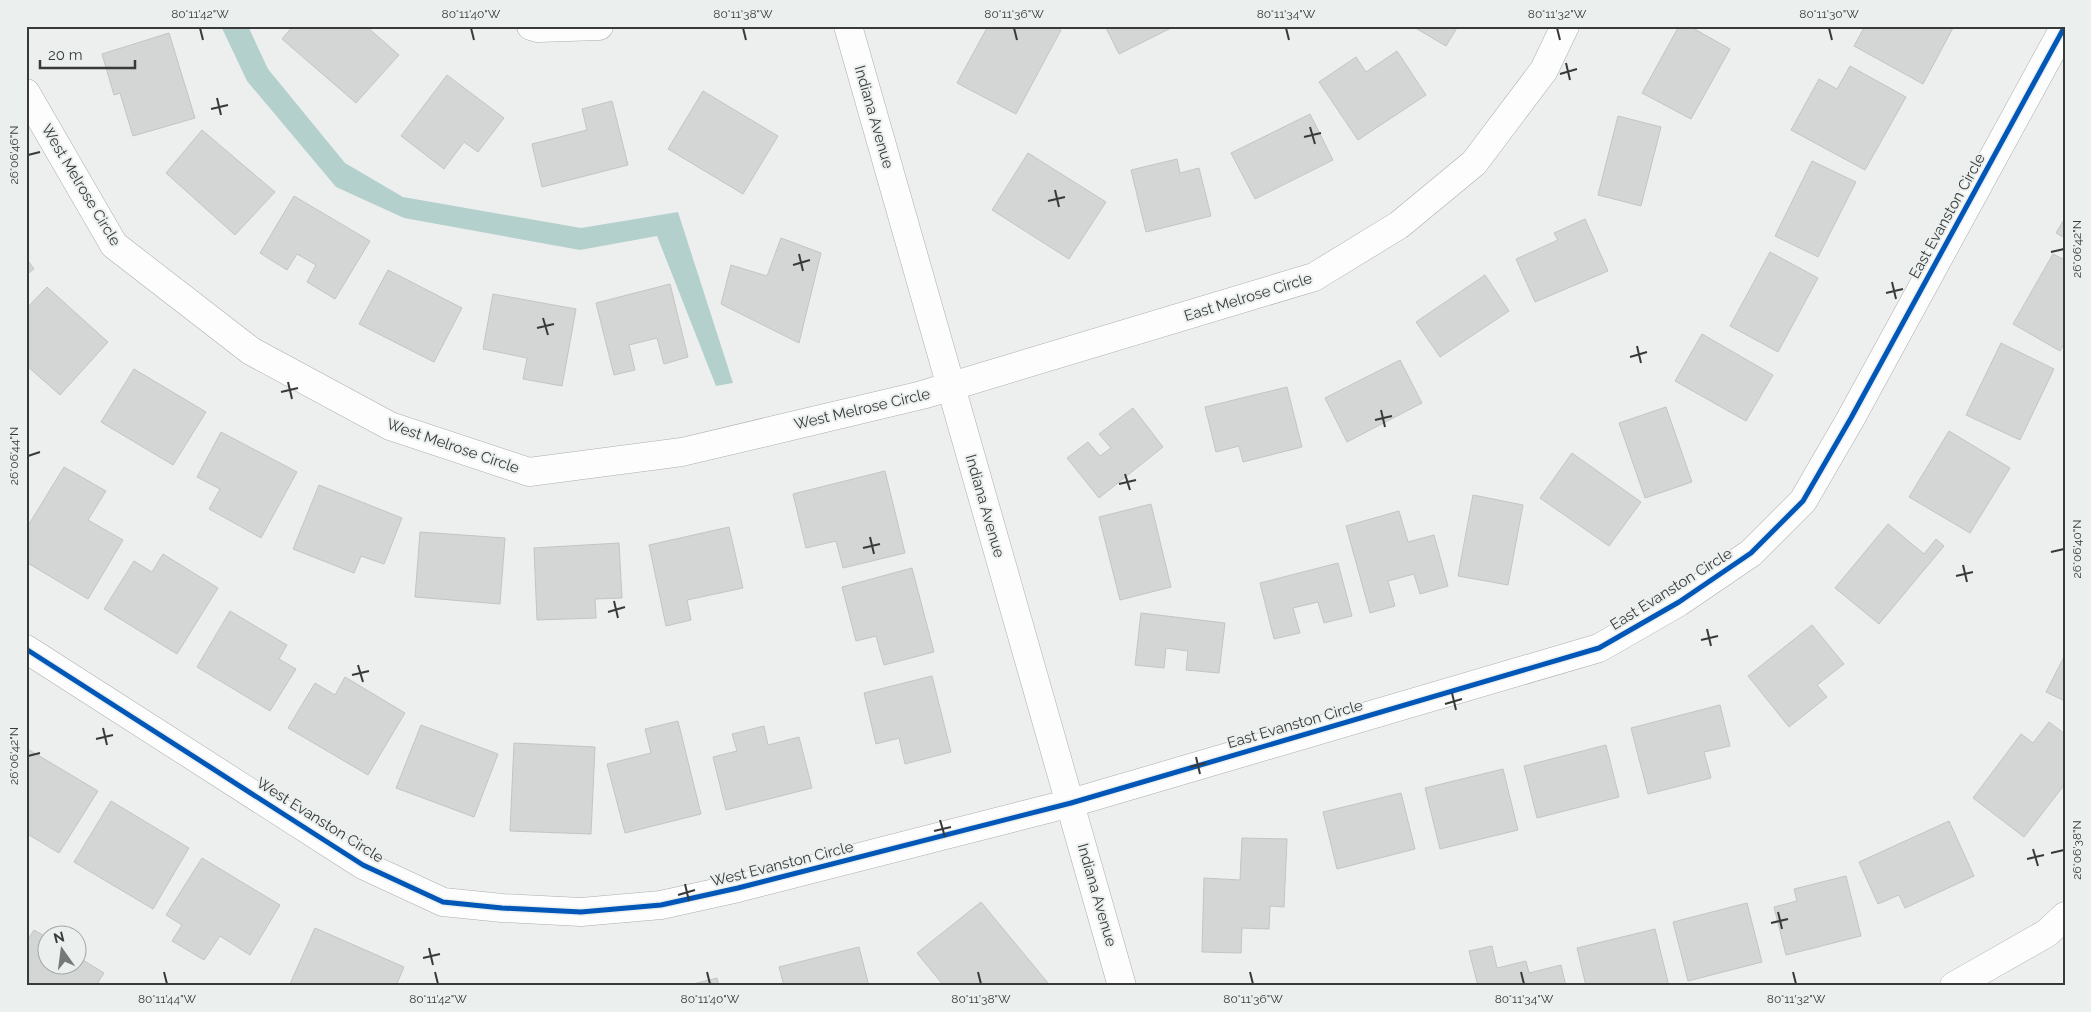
<svg xmlns="http://www.w3.org/2000/svg" width="2091" height="1012" viewBox="0 0 2091 1012" font-family="Raleway,sans-serif">
	<style>
		.water { fill: #b4d0cc }
		.building { fill: #d4d6d6; stroke: #c3c5c4 }
		.lines { fill: none; stroke-linecap: round; stroke-linejoin: round }
		.minor-casing { stroke: #acaeae; stroke-width: 29 }
		.minor { stroke: #fcfdfc; stroke-width: 28 }
		.cycleway-casing { stroke: #ebf0ef; stroke-width: 8 }
		.cycleway { stroke: #0057b8; stroke-width: 5 }
		.ticks { fill: none; stroke: #383a3a; stroke-width: 2 }
		.labels { text-anchor: middle; dominant-baseline: central; stroke-width: 4; stroke-linejoin: round; paint-order: stroke }
		.street-label { font-size: 15px; fill: #383a3a; stroke: #ebf0ef }
		.neatline { fill: none; stroke: #383a3a; stroke-width: 2 }
		.ticks-label { font-size: 12px; text-anchor: middle; fill: #383a3a }
	</style>
	<rect width="100%" height="100%" fill="#ecefee"/>
	<path class="water" d="M221 26H248L268 69 345 163 403 197 581 228 678 212 733 383 716 386 657 236 580 250 404 218 336 187 247 81Z"/>
	<path class="building" d="M293 26H366L399 55 356 103 282 39Z
		M988 26H1055L1061 30 1016 114 957 83Z
		M1105 26H1175L1119 54Z
		M1412 26H1458L1446 46Z
		M1679 26H1689L1730 49 1691 119 1642 93Z
		M1865 26H1954L1923 84 1854 46Z
		M169 33 195 118 133 136 120 93 114 95 102 54Z
		M1397 51 1426 95 1358 140 1319 82 1356 57 1366 72Z
		M1850 66 1906 97 1865 170 1791 130 1819 79 1837 89Z
		M447 75 504 118 478 152 464 142 444 169 401 136Z
		M703 91 778 136 743 194 668 149Z
		M612 101 628 165 542 187 532 144 587 130 582 109Z
		M1310 114 1333 160 1255 199 1231 153Z
		M1618 116 1661 127 1641 206 1598 195Z
		M202 130 275 192 235 235 166 173Z
		M1028 153 1106 202 1069 259 992 210Z
		M1177 159 1180 173 1199 168 1211 216 1146 232 1131 170Z
		M1812 161 1856 182 1818 257 1775 236Z
		M294 196 370 241 335 299 307 282 316 265 297 254 287 270 260 253Z
		M2065 218V238L2056 233Z
		M1585 219 1608 271 1535 302 1516 259 1558 240 1554 233Z
		M781 238 821 253 799 343 721 304 731 265 767 276Z
		M1770 252 1818 278 1778 352 1730 326Z
		M2053 254 2065 260V342L2060 351 2013 324Z
		M26 258 34 269 26 275Z
		M388 270 462 308 434 362 359 324Z
		M1485 275 1509 311 1440 357 1416 322Z
		M670 284 688 357 664 364 657 338 629 345 635 370 614 375 596 303Z
		M47 287 108 342 60 395 26 365V309Z
		M493 294 576 309 562 386 523 379 527 358 483 349Z
		M1702 334 1773 375 1746 421 1675 381Z
		M2001 343 2054 369 2020 440 1966 415Z
		M1400 360 1422 403 1347 442 1325 398Z
		M134 369 206 412 173 465 101 422Z
		M1287 387 1302 447 1243 462 1239 446 1216 452 1205 407Z
		M1666 407 1692 482 1645 498 1619 423Z
		M1133 408 1163 447 1099 498 1067 458 1088 442 1100 456 1111 448 1099 434Z
		M1949 431 2010 468 1970 533 1909 497Z
		M221 432 297 472 261 538 209 509 220 489 197 477Z
		M1572 453 1641 502 1609 546 1540 498Z
		M64 467 106 491 88 520 123 540 88 599 26 562V529Z
		M885 471 905 553 843 568 836 541 806 548 793 494Z
		M319 485 402 518 384 564 361 556 354 573 293 549Z
		M1473 495 1523 505 1508 585 1458 576Z
		M1151 504 1171 587 1120 600 1099 517Z
		M1399 511 1408 542 1434 535 1448 586 1420 594 1414 574 1388 581 1395 606 1370 613 1346 526Z
		M1888 524 1924 554 1936 539 1944 546 1879 624 1835 588Z
		M729 527 743 588 687 600 691 620 666 626 649 545Z
		M420 532 505 538 500 604 415 597Z
		M619 543 622 598 595 599 596 618 537 620 534 548Z
		M163 554 218 588 177 654 104 609 134 561 152 572Z
		M1338 563 1352 616 1324 623 1318 602 1293 608 1300 633 1274 639 1260 583Z
		M912 568 934 652 884 665 876 636 856 641 842 587Z
		M230 611 287 645 279 659 296 669 270 711 197 667Z
		M1141 613 1225 623 1219 673 1186 670 1188 651 1166 648 1164 668 1135 665Z
		M1812 625 1844 664 1817 685 1827 697 1789 727 1748 676Z
		M2065 655V701L2046 692Z
		M932 676 951 752 905 764 899 738 876 744 864 693Z
		M345 677 405 713 368 775 288 728 315 683 335 695Z
		M1720 705 1730 746 1704 752 1711 778 1648 794 1631 728Z
		M678 721 701 814 625 833 607 764 651 753 645 729Z
		M2049 722 2065 734V784L2024 837 1973 798 2021 734 2033 743Z
		M421 725 498 754 474 817 396 788Z
		M764 726 768 745 799 737 812 788 726 810 713 757 737 751 732 734Z
		M514 743 595 747 591 834 510 831Z
		M1606 745 1619 797 1537 818 1524 766Z
		M26 748 98 791 59 853 26 833Z
		M1503 769 1518 830 1440 849 1425 788Z
		M1401 793 1415 849 1337 869 1323 812Z
		M111 801 189 848 153 909 74 862Z
		M1949 821 1974 876 1905 908 1899 895 1878 904 1859 862Z
		M1242 838 1287 839 1284 907 1270 906 1269 929 1242 928 1241 953 1202 952 1204 878 1240 880Z
		M202 858 280 905 250 955 220 936 204 960 172 941 182 925 166 915Z
		M1846 876 1861 936 1786 955 1774 907 1797 901 1794 889Z
		M981 902 1048 983 1045 986H944L917 953Z
		M1747 903 1762 962 1688 981 1673 922Z
		M315 928 404 967 396 986H289Z
		M1655 929 1669 986H1586L1577 948Z
		M34 930 48 938V964H78V957L104 973 96 986H26V942Z
		M1492 946 1497 968 1526 961 1529 973 1561 965 1566 986H1478L1469 951Z
		M859 947 869 986H784L779 967Z
		M717 978 719 986H685Z"/>
	<g class="lines">
		<defs>
			<path id="minor" d="M531 26 538 28 599 26
				M848 26 1122 986
				M26 93 114 245 251 351 390 426 529 472 682 452 922 395 1314 277 1399 225 1474 163 1544 70 1565 26
				M26 649 363 865 443 902 502 908 581 912 661 905 738 888 1071 803 1599 648 1679 602 1751 553 1803 501 1851 418 2065 26
				M1954 986 2047 933 2065 916"/>
		</defs>
		<use href="#minor" class="minor-casing"/>
		<use href="#minor" class="minor"/>
		<defs>
			<path id="cycleway" d="M26 649 363 865 443 902 502 908 581 912 661 905 738 888 1071 803 1599 648 1679 602 1751 553 1803 501 1851 418 2065 26"/>
		</defs>
		<use href="#cycleway" class="cycleway-casing"/>
		<use href="#cycleway" class="cycleway"/>
	</g>
	<path class="ticks" d="M200 28 203 40M471 28 474 40M743 28 746 40M1014 28 1017 40M1286 28 1289 40M1557 28 1560 40M1829 28 1832 40M1566 63 1570 80M1560 74 1577 69M217 98 221 115M211 109 228 105M1310 127 1315 144M1304 137 1321 133M28 155 40 152M1055 190 1059 207M1048 201 1065 197M2051 252 2064 249M799 254 803 271M793 265 810 260M1892 282 1896 299M1886 293 1903 289M543 318 548 335M537 328 554 324M1637 346 1641 363M1630 357 1647 352M288 382 292 399M281 392 298 388M1381 410 1385 427M1375 420 1392 416M28 456 40 452M1125 474 1130 490M1119 484 1136 480M870 537 874 554M863 548 880 544M2051 552 2064 549M1963 565 1967 582M1956 576 1973 572M614 601 618 618M608 612 625 607M1707 629 1711 646M1701 640 1718 636M358 665 363 682M352 675 369 671M1452 693 1456 710M1445 704 1462 699M103 728 107 745M96 739 113 735M28 756 40 753M1196 757 1200 774M1190 767 1206 763M940 820 945 837M934 831 951 827M2033 849 2038 866M2051 853 2064 850M2027 859 2044 855M685 884 689 901M678 895 695 890M1778 912 1782 929M1771 923 1788 919M429 948 433 965M423 958 440 954M164 972 167 984M435 972 438 984M707 972 710 984M978 972 981 984M1250 972 1253 984M1521 972 1524 984M1793 972 1796 984"/>
	<g class="labels">
		<g class="street-label">
			<text transform="translate(874 117) rotate(74)">Indiana Avenue</text>
			<text transform="translate(81 185) rotate(59)">West Melrose Circle</text>
			<text transform="translate(1947 216) rotate(-61)">East Evanston Circle</text>
			<text transform="translate(1248 297) rotate(-17)">East Melrose Circle</text>
			<text transform="translate(862 409) rotate(-13)">West Melrose Circle</text>
			<text transform="translate(453 446) rotate(19)">West Melrose Circle</text>
			<text transform="translate(985 506) rotate(74)">Indiana Avenue</text>
			<text transform="translate(1671 589) rotate(-32)">East Evanston Circle</text>
			<text transform="translate(1295 724) rotate(-16)">East Evanston Circle</text>
			<text transform="translate(320 820) rotate(32)">West Evanston Circle</text>
			<text transform="translate(782 864) rotate(-14)">West Evanston Circle</text>
			<text transform="translate(1097 895) rotate(74)">Indiana Avenue</text>
		</g>
	</g>
	<rect width="2091" height="1012" fill="none" stroke="#ebf0ef" stroke-width="55"/>
	<g transform="translate(62 950) rotate(346)"><circle r="24" fill="#ebf0ef" stroke="#a3a7a7"/>
	<path d="M0-4L9 19L0 12L-9 19Z" fill="#777979"/>
	<text y="-8" font-size="14" font-weight="bold" text-anchor="middle" fill="#383a3a">N</text>
	</g>
	<path d="M40 60v8h95v-8" fill="none" stroke="#383a3a" stroke-width="2.5"/>
	<text x="48" y="60" font-size="15" fill="#383a3a" stroke="#ebf0ef" stroke-width="4" paint-order="stroke">20 m</text>
	<rect x="28" y="28" width="2036" height="956" class="neatline"/>
	<g class="ticks-label">
		<text x="200" y="18">80°11'42"W</text>
		<text x="471" y="18">80°11'40"W</text>
		<text x="743" y="18">80°11'38"W</text>
		<text x="1014" y="18">80°11'36"W</text>
		<text x="1286" y="18">80°11'34"W</text>
		<text x="1557" y="18">80°11'32"W</text>
		<text x="1829" y="18">80°11'30"W</text>
		<text transform="translate(14 155) rotate(-90)" y="4">26°06'46"N</text>
		<text transform="translate(2077 249) rotate(-90)" y="4">26°06'42"N</text>
		<text transform="translate(14 456) rotate(-90)" y="4">26°06'44"N</text>
		<text transform="translate(2077 549) rotate(-90)" y="4">26°06'40"N</text>
		<text transform="translate(14 756) rotate(-90)" y="4">26°06'42"N</text>
		<text transform="translate(2077 850) rotate(-90)" y="4">26°06'38"N</text>
		<text x="167" y="1003">80°11'44"W</text>
		<text x="438" y="1003">80°11'42"W</text>
		<text x="710" y="1003">80°11'40"W</text>
		<text x="981" y="1003">80°11'38"W</text>
		<text x="1253" y="1003">80°11'36"W</text>
		<text x="1524" y="1003">80°11'34"W</text>
		<text x="1796" y="1003">80°11'32"W</text>
	</g>
</svg>
